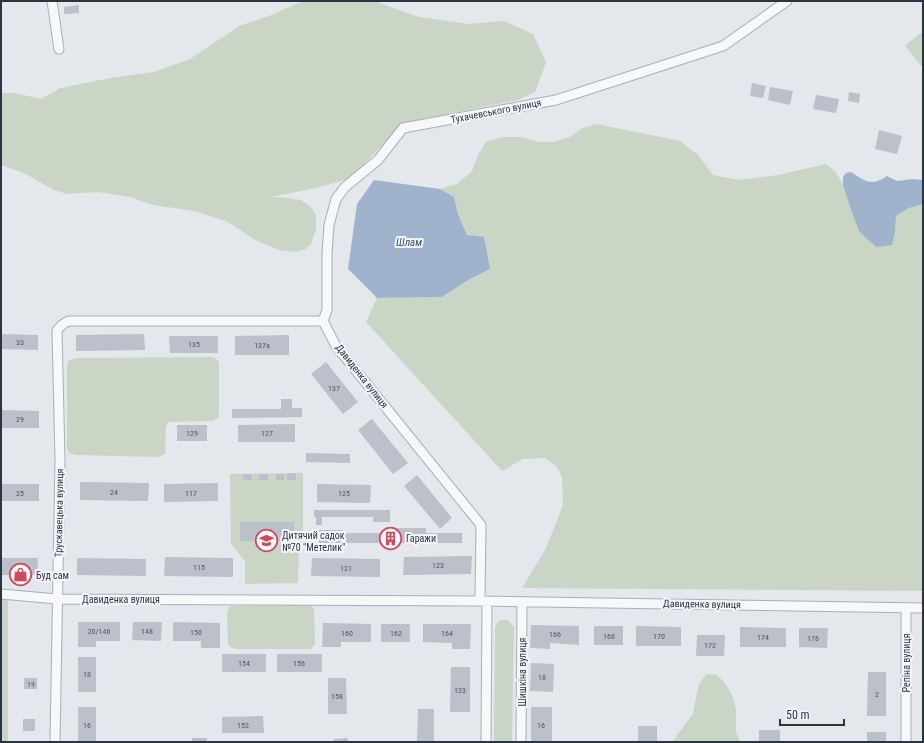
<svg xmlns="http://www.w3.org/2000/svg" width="924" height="743" viewBox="0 0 924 743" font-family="'Roboto Condensed',sans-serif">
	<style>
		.green { fill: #c9d6c5 }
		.water { fill: #9fb4cc }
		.building { fill: #bbc0ca }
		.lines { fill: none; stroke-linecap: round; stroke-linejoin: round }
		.street-casing { stroke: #a9aeb7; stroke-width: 11 }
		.street { stroke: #f7f8fa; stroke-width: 9 }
		.labels { text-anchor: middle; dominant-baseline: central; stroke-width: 4; stroke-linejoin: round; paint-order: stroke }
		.number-label { font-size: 8px; fill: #4f5766 }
		.street-label { font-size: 10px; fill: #2b3445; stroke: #f4f6f9 }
		.poi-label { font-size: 10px; fill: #2b3445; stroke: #f4f6f9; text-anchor: start }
		.water-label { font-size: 11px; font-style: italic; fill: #34527a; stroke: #f4f6f9 }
	</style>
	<rect width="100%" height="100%" fill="#e4e7ec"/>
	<path class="green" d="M303 1H374L419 17 469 24 504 21 533 34 546 62 535 92 518 100 403 123 351 178 316 188 271 197 288 198 301 200 310 206 316 215V229L311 244 306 249 296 252 279 250 255 240 228 222 195 211 153 205 130 197 98 192 67 194 54 190 24 173 1 165V93H15L41 99 60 88 110 78 154 72 190 59 239 26 269 16Z
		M923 31V68L905 46Z
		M597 124 680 141 698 155 713 175 739 180 778 175 826 164 836 172 843 185 851 210 859 231 895 232 896 216 909 208 923 204V591L522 588 546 548 563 505 562 477 556 466 545 458 523 459 502 471 366 322 377 298 442 297 470 279 490 269 467 235 458 214 454 197 440 189 457 184 472 171 478 155 486 142 502 137H521L539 142H553L570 137 582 128Z
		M211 357 215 358 219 362V412L218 418 212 421 168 422 166 427 165 454 158 457 76 455 69 453 67 449V365L69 360 76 358Z
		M303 473V539L299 546 298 583 245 584V561L231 544 230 474Z
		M1 597H8V742H1Z
		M307 605H311L314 609 315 644 311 649H237L230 647 228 644 227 612 229 607 232 606Z
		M501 620H508L514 627 512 742H494L495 627 498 622Z
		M707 674 717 675 724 682 730 691 734 700 736 710V732L740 742H672L693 714 697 692 700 682Z"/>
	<path class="water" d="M851 172C865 181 871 187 887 176L897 181 913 179 923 180V204L909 208 896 216 895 232 892 245 876 247 859 231 851 210 843 185V177L846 173Z
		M374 180 440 189 454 197 458 214 467 235 484 237 490 269 470 279 442 297 377 298 348 269 357 204Z"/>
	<path class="building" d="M79 5V13L64 14V7Z
		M752 83 766 86 763 98 750 96Z
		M770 87 793 91 790 105 768 100Z
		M849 92 860 94 859 103 848 101Z
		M816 95 839 99 836 113 813 109Z
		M879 130 902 136 897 154 875 149Z
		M1 334 38 335V350L1 349Z
		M144 334 145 350 76 351V335Z
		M289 335V355H235V336Z
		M169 336H218V353H170Z
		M326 362 358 402 343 414 311 374Z
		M281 399H292V408H302V417L232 418V409H281Z
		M1 410 39 411V428H1Z
		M372 419 408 463 393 474 358 430Z
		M295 424V442H238V425Z
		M177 425H207V441H177Z
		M306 453 350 454V463L306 462Z
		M296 473V480H287V474Z
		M243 474H251L252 480H243Z
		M259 474H268V480H259Z
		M276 474H284V480H276Z
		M417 475 452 518 440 529 404 486Z
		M80 482 149 483 148 501 80 500Z
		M218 483V501L164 502V484Z
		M1 484H39V501H1Z
		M317 484 371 485 370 503 317 502Z
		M314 510H390V522H373V517H322V525H316V517H314Z
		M240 522H294V541H240Z
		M395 528H426V533H462V543H319V530H343V533H395Z
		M472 556 471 574 403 575 404 557Z
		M165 557 233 558V577L164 576Z
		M1 558H38L37 575H1Z
		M77 558 146 559V576L77 575Z
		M312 558 380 559V577L311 576Z
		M78 622H120V641H96V647H78Z
		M133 622H162L161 641 132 640Z
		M173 622 220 623V648H201V641H173Z
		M323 623 371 624V642H341V647H322Z
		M381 624H410V642H381Z
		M423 624H471L470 649H452V643L423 642Z
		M531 625 579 626V645L550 643V649L530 648Z
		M594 626H623V645H594Z
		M636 626 681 627V646H636Z
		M740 627 786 628V647H740Z
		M799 628H828L827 648 799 647Z
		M697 635H725L724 656H696Z
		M222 654H266V672H222Z
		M277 654H322V672H277Z
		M78 657H96V692H78Z
		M531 663 554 664 553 692 530 691Z
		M451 667H470V712H450Z
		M868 672H886V716H867Z
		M24 678H37V689H24Z
		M328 678H346L347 714H328Z
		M78 707H96V742H78Z
		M531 707H552V742H531Z
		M418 709H434V742H417Z
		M263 716 264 733H222V717Z
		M23 719H35V731H23Z
		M638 726H657V742H638Z
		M759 730H780V742H759Z
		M867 732H886V742H867Z
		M192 738H207V742H192Z
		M347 738 348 742H334V739Z"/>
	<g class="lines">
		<defs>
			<path id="street" d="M52 1 59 49
				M323 321 327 310V254L329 225 336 199 345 187 378 160 403 128 556 100 723 46 787 1
				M323 321 336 346 481 525 480 601
				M1 594 57 599 480 601 923 608
				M55 742 60 460 57 331C60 326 63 323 69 321H323
				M486 742 487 601
				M521 742 522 602
				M906 742V608"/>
		</defs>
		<use href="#street" class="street-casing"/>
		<use href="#street" class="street"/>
	</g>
	<defs>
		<symbol id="building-ring" viewBox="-11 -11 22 22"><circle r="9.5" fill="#f4f6f9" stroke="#d1495b" stroke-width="1.5"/><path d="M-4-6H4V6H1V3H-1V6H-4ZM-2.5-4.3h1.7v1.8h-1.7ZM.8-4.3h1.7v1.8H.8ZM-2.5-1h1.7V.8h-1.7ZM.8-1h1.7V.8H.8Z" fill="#d1495b"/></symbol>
		<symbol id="school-ring" viewBox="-11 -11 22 22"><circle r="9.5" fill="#f4f6f9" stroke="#d1495b" stroke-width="1.5"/><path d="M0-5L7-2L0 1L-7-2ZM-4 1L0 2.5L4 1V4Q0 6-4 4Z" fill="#d1495b"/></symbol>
		<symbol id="shop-ring" viewBox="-11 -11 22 22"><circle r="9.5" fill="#f4f6f9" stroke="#d1495b" stroke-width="1.5"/><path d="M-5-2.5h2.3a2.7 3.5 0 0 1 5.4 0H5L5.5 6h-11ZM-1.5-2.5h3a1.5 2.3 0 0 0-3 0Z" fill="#d1495b"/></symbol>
	</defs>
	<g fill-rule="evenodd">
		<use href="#building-ring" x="378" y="526" width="25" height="25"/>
		<use href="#school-ring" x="254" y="528" width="25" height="25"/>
		<use href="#shop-ring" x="8" y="562" width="25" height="25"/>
	</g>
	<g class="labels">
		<g class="number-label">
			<text x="20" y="342">33</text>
			<text x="194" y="344">135</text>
			<text x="262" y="345">137а</text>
			<text x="334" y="388">137</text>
			<text x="20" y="419">29</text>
			<text x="192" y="433">129</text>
			<text x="267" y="433">127</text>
			<text x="114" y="492">24</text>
			<text x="20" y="493">25</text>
			<text x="191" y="493">117</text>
			<text x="344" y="493">125</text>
			<text x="438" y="565">123</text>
			<text x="199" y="567">115</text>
			<text x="346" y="568">121</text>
			<text x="99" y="631">20/146</text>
			<text x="147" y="631">148</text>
			<text x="196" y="632">150</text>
			<text x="347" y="633">160</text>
			<text x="396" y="633">162</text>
			<text x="447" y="633">164</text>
			<text x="555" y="634">166</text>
			<text x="609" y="636">168</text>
			<text x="659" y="636">170</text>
			<text x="763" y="637">174</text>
			<text x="813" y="638">176</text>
			<text x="710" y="645">172</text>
			<text x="244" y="663">154</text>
			<text x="299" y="663">156</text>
			<text x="87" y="674">18</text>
			<text x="542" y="677">18</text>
			<text x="31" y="684">19</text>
			<text x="460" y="690">123</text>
			<text x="877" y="694">2</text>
			<text x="337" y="696">158</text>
			<text x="87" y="725">16</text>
			<text x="243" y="725">152</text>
			<text x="541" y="725">16</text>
		</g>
		<g class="street-label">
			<text transform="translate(496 111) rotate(-11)">Тухачевського вулиця</text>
			<text transform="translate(362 376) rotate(52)">Давиденка вулиця</text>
			<text transform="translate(59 513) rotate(-89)">Трускавецька вулиця</text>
			<text x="121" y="599">Давиденка вулиця</text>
			<text transform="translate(702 604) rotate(1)">Давиденка вулиця</text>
			<text transform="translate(906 663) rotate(-90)">Репiна вулиця</text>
			<text transform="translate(522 672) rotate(-90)">Шишкiна вулиця</text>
		</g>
		<g class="poi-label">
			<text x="282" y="535">Дитячий садок<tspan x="282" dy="12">№70 "Метелик"</tspan></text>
			<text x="406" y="538">Гаражи</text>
			<text x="36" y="575">Буд сам</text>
		</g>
		<g class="water-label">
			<text x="409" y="242">Шлам</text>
		</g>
	</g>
	<rect width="924" height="743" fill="none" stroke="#2b3445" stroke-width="4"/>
	<path d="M780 719v6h64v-6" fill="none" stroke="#2b3445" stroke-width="2"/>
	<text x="786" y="719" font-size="12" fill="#2b3445" stroke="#f4f6f9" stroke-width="3" paint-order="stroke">50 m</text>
</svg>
